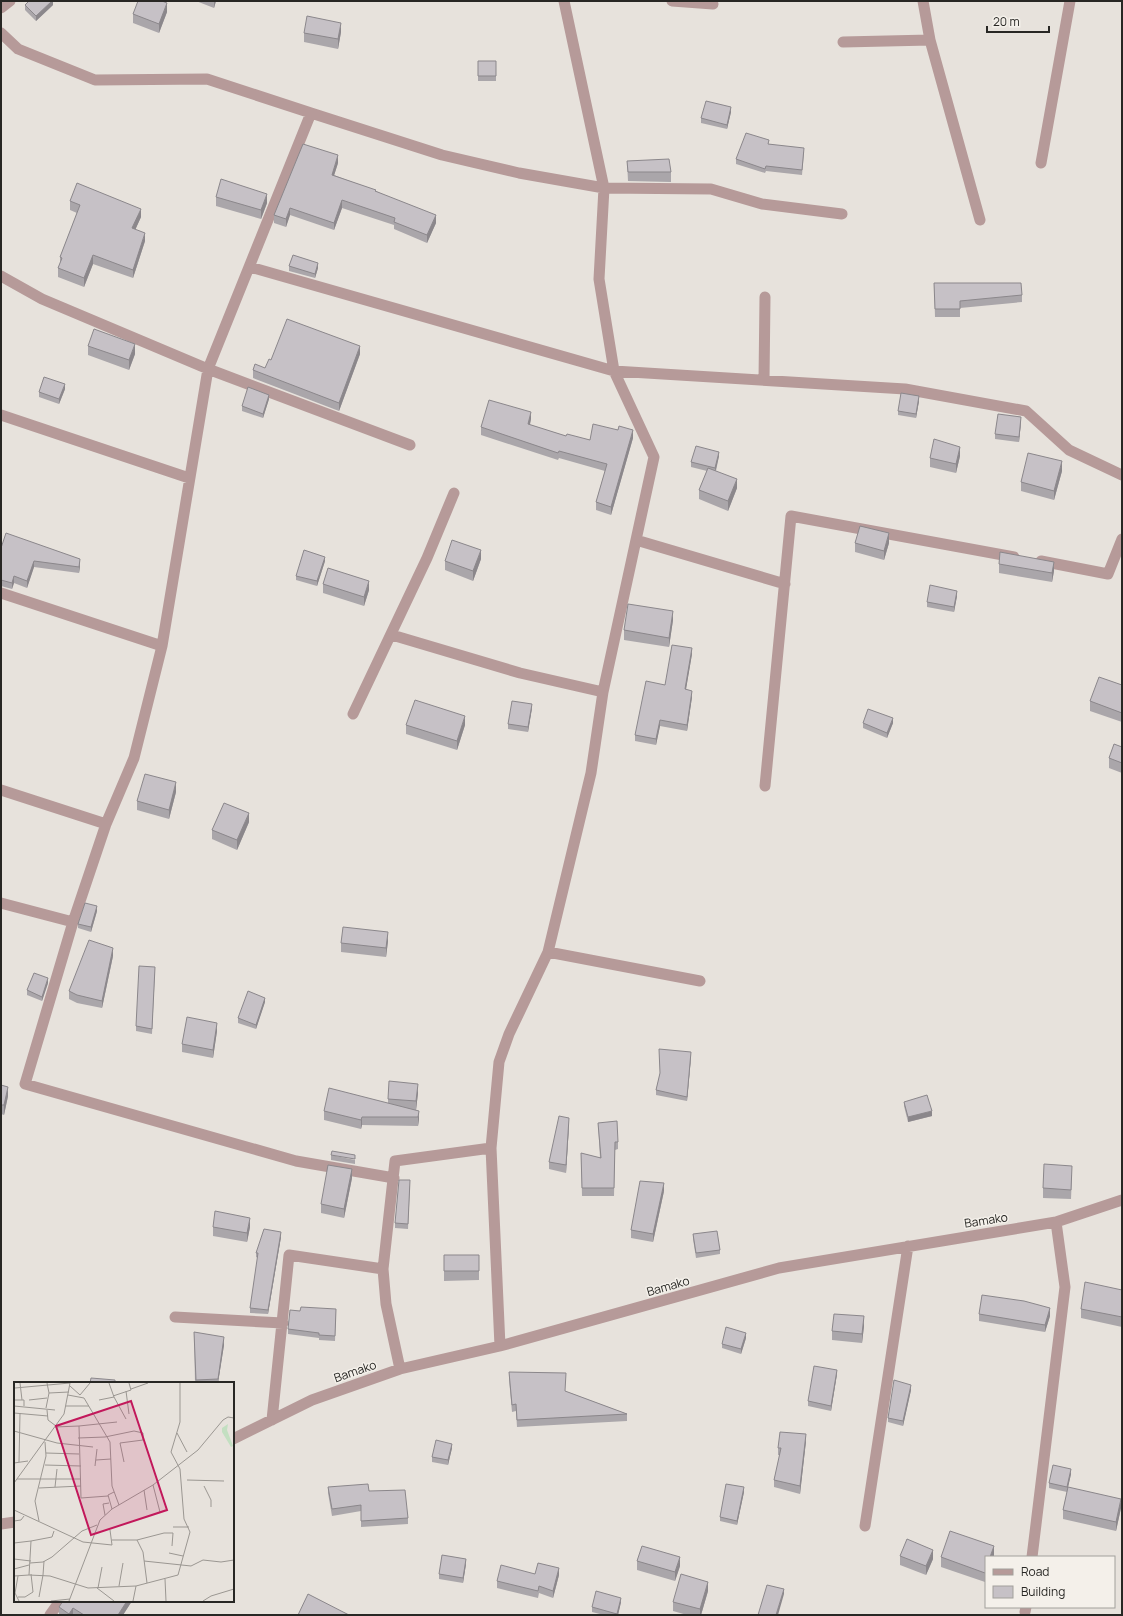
<svg xmlns="http://www.w3.org/2000/svg" width="1123" height="1616" viewBox="0 0 1123 1616" font-family="Manrope,sans-serif">
	<style>
		.lines { fill: none; stroke-linecap: round; stroke-linejoin: round }
		.minor { stroke: #b69a99; stroke-width: 11 }
		.tertiary { stroke: #b69a99; stroke-width: 11 }
		.wall { fill: #aaa6aa }
		.shaded-wall { fill: #8b878b }
		.building { fill: #c6c1c6; stroke: #8b878b }
		.labels { text-anchor: middle; dominant-baseline: central; stroke-width: 3; stroke-linejoin: round; paint-order: stroke }
		.street-label { font-size: 12px; fill: #282724; stroke: #f4f0ea }
		.inset-road { fill: none; stroke: #9b9792; stroke-width: 1 }
		.view { fill: #c2185b; fill-opacity: 0.15; stroke: #c2185b; stroke-width: 2 }
		.inset-edge { fill: none; stroke: #282724; stroke-width: 2 }
	</style>
	<rect width="100%" height="100%" fill="#e7e2dc"/>
	<g class="lines">
		<path class="minor" d="M672 1 713 4
			M923 1 930 40 980 220
			M1 33 18 49 95 80 207 79 311 113 208 369 162 646 134 758 106 824 73 922 25 1084 296 1161 394 1178
			M843 42 930 40
			M311 113 442 155 519 173 604 188 711 189 762 204 842 214
			M1041 163 1070 1
			M250 267 614 371 905 389 1026 411 1069 450 1122 475
			M1 276 42 299 208 369 410 445
			M764 380 765 297
			M1 415 189 478
			M636 540 785 584
			M1041 561 1108 574 1122 539
			M1 593 162 646
			M392 635 520 673 603 692
			M353 714 427 558 454 493
			M765 786 791 516 1014 557
			M1 790 106 824
			M1 903 73 922
			M548 952 700 981
			M175 1317 283 1323
			M500 1346 491 1148 499 1062 509 1034 548 952 591 773 603 692 654 457 614 371 599 279 604 188 564 1
			M400 1369 386 1304 383 1269 395 1161 491 1148
			M272 1420 289 1255 383 1269
			M233 1439 312 1400 400 1369 500 1346 779 1268 1056 1222 1122 1200
			M1 1524 15 1522
			M865 1526 908 1246
			M1032 1557 1065 1287 1056 1222
			M1025 1612 1026 1607
			M50 1615 60 1601"/>
		<path class="tertiary" d="M1 8 10 1"/>
	</g>
	<path class="wall" d="M53 1V5L36 21 25 10V5Z
		M196 1H216L214 8Z
		M167 12 159 33 133 23V14Z
		M341 32 338 49 304 42V33Z
		M478 61H496V81H478Z
		M731 112 727 129 701 123V118Z
		M769 144 804 152 802 175 766 171 765 173 736 164V159Z
		M627 161 671 172V182L628 181Z
		M338 163 334 175 376 191 436 223 427 243 394 229V225L342 208 334 230 290 215 286 227 274 223V215Z
		M216 197 267 203 261 219 216 206Z
		M70 201 141 217 135 230 145 241 133 278 93 264 84 287 58 277V268L60 264V257L77 213 70 210Z
		M289 266 318 268 315 278 289 271Z
		M934 283 1022 295V302L960 308V317H935Z
		M88 346 135 354 129 370 88 355Z
		M360 354 339 411 253 378V370L265 368 271 360Z
		M65 389 59 404 39 397V392Z
		M269 399 263 418 242 411V406Z
		M919 401 916 418 898 415V411Z
		M531 419 530 425 566 436 590 440 633 438 611 515 596 510V502L605 471 559 458 558 460 481 435V427Z
		M1021 422 1019 442 995 439V434Z
		M719 456 716 471 737 488 728 511 699 499V490L707 471 691 467V462Z
		M960 456 956 473 930 467V458Z
		M1062 471 1054 500 1021 491V482Z
		M855 543H889L884 560 855 552Z
		M1 548 80 566 79 573 34 567 27 588 14 583 12 589 1 586Z
		M481 559 473 581 445 570V561Z
		M325 561 317 586 296 580V576Z
		M999 564 1054 571 1052 582 999 573Z
		M323 584 369 590 364 606 323 593Z
		M957 596 954 612 927 607V602Z
		M673 620 669 647 624 640V630Z
		M692 654 686 689 692 697 687 731 660 726 656 745 635 741V735L665 685Z
		M1122 685V722L1090 711V701Z
		M532 708 528 732 508 729V724Z
		M863 723H893L887 738 863 728Z
		M406 725H465L457 750 406 734Z
		M1122 747V773L1109 768V758Z
		M176 792 169 819 137 810V801Z
		M249 822 237 850 212 839V830Z
		M97 911 91 932 78 928V924Z
		M388 941 386 957 341 952V943Z
		M113 956 102 1008 77 1003 69 999V991Z
		M155 972 152 1034 136 1031V1026Z
		M48 983 42 1001 27 995V990Z
		M265 1002 256 1029 238 1023V1018Z
		M217 1031 213 1058 182 1052V1044Z
		M691 1057 687 1101 656 1095V1090L660 1074Z
		M1 1085 8 1096 4 1115 1 1114Z
		M418 1093 416 1110 419 1119 418 1126 362 1125 361 1129 324 1120V1111L388 1103V1099Z
		M904 1102 932 1116 908 1122 904 1106Z
		M598 1123 618 1142V1149L615 1150 614 1196H582L581 1153 600 1158Z
		M569 1125 566 1173 549 1169V1162Z
		M331 1155 355 1160V1164L331 1160Z
		M1072 1175 1071 1199 1043 1198V1188Z
		M352 1178 344 1218 321 1213V1204Z
		M410 1185 408 1229 395 1228V1223Z
		M664 1191 653 1242 631 1238V1230Z
		M213 1227H250L247 1242 213 1236Z
		M693 1234 720 1250V1254L696 1258 693 1239Z
		M281 1237 268 1314 250 1313V1308L258 1258 256 1257V1253Z
		M444 1255H479V1280L444 1281Z
		M1122 1290V1327L1081 1318V1309Z
		M336 1309 335 1341 319 1340V1338L288 1334V1329L300 1311Z
		M979 1314 1050 1316 1045 1332 979 1321Z
		M864 1326 862 1343 832 1340V1331Z
		M194 1332 224 1345 218 1383H195Z
		M746 1338 741 1354 722 1348V1344Z
		M509 1372 565 1391 627 1414V1421L517 1427 516 1411 512 1412 509 1379Z
		M837 1374 831 1411 808 1406V1401Z
		M911 1390 903 1426 888 1422V1418Z
		M806 1441 800 1494 774 1487V1480L780 1455H778V1448Z
		M452 1448 448 1465 432 1462V1457Z
		M1071 1474 1067 1491 1121 1508 1116 1531 1063 1519V1510L1067 1492 1049 1488V1483Z
		M328 1487 369 1491 408 1518V1524L361 1527V1511L332 1516 328 1493Z
		M744 1492 737 1525 720 1521V1517Z
		M994 1555 986 1557V1579L985 1582 941 1567V1557Z
		M900 1556 933 1559 926 1575 900 1565Z
		M637 1561 680 1566 675 1581 637 1570Z
		M466 1564 463 1583 439 1579V1574Z
		M535 1574 559 1575 553 1598 539 1593 538 1598 497 1588V1581Z
		M708 1591 701 1615H687L673 1611V1602Z
		M132 1601 123 1615H61L59 1614V1607Z
		M621 1602 618 1615H604L592 1612V1607Z"/>
	<path class="shaded-wall" d="M52 1H53V5L36 21V16Z
		M214 1H216L214 8Z
		M167 3V12L159 33V24Z
		M341 23V32L338 49V39Z
		M731 107V112L727 129V125Z
		M338 155V163L332 182V175Z
		M267 194V203L261 219V210Z
		M342 200V208L334 230V223Z
		M290 208V215L286 227V219Z
		M141 209V217L132 237V228Z
		M436 215V223L427 243V235Z
		M145 233V241L133 278V270Z
		M93 255V264L84 287V278Z
		M318 263V268L315 278V274Z
		M135 344V354L129 370V360Z
		M360 346V354L339 411V403Z
		M65 384V389L59 404V399Z
		M269 395V399L263 418V414Z
		M919 396V401L916 418V414Z
		M531 412V419L528 431V424Z
		M1021 417V422L1019 442V437Z
		M633 430V438L611 515V507Z
		M960 447V456L956 473V464Z
		M719 452V456L715 473V468Z
		M1062 461V471L1054 500V491Z
		M737 479V488L728 511V501Z
		M889 533V543L884 560V551Z
		M481 550V559L473 581V571Z
		M325 557V561L317 586V581Z
		M80 559V566L79 573V567Z
		M34 561V567L27 588V581Z
		M1054 562V571L1052 582V573Z
		M14 576V583L12 589V583Z
		M369 581V590L364 606V597Z
		M957 591V596L954 612V607Z
		M673 611V620L669 647V638Z
		M692 648V654L685 695V689Z
		M692 691V697L687 731V725Z
		M532 704V708L528 732V727Z
		M465 716V725L457 750V741Z
		M893 718V723L887 738V733Z
		M660 720V726L656 745V739Z
		M176 782V792L169 819V810Z
		M249 813V822L237 850V840Z
		M97 906V911L91 932V927Z
		M388 932V941L386 957V948Z
		M113 948V956L102 1008V1001Z
		M48 978V983L42 1001V997Z
		M265 998V1002L256 1029V1025Z
		M217 1023V1031L213 1058V1050Z
		M691 1052V1057L687 1101V1097Z
		M418 1084V1093L416 1110V1101Z
		M8 1087V1096L4 1115V1105Z
		M419 1111V1119L418 1126V1117Z
		M932 1111V1116L908 1122V1117Z
		M362 1117V1125L361 1129V1120Z
		M569 1118V1125L566 1173V1165Z
		M352 1169V1178L344 1218V1209Z
		M664 1183V1191L653 1242V1234Z
		M250 1218V1227L247 1242V1233Z
		M281 1232V1237L268 1314V1310Z
		M1050 1308V1316L1045 1332V1325Z
		M864 1316V1326L862 1343V1334Z
		M746 1333V1338L741 1354V1349Z
		M224 1337V1345L218 1383V1379Z
		M837 1370V1374L831 1411V1406Z
		M911 1385V1390L903 1426V1421Z
		M806 1434V1441L800 1494V1486Z
		M452 1444V1448L448 1465V1460Z
		M1071 1469V1474L1067 1492V1487Z
		M744 1487V1492L737 1525V1521Z
		M1121 1499V1508L1116 1531V1522Z
		M994 1546V1557H990Z
		M933 1550V1559L926 1575V1566Z
		M680 1557V1566L675 1581V1572Z
		M466 1559V1564L463 1583V1578Z
		M559 1568V1575L553 1598V1591Z
		M986 1570V1579L985 1582V1573Z
		M708 1582V1591L701 1615H700V1609Z
		M784 1589V1594L778 1615H776Z
		M621 1598V1602L618 1615H617Z
		M127 1601H132L123 1615H118Z
		M73 1608V1615H69V1614Z"/>
	<path class="building" d="M29 1H52L36 16 25 5Z
		M138 1H162L167 3 159 24 133 14Z
		M307 16 341 23 338 39 304 33Z
		M478 61H496V76H478Z
		M706 101 731 107 727 125 701 118Z
		M746 133 769 140 768 144 804 148 802 170 766 166 765 169 736 159Z
		M303 144 338 155 332 175 376 190 375 191 436 215 427 235 394 222 395 218 342 200 334 223 290 208 286 219 274 215Z
		M669 159 671 172H628L627 161Z
		M221 179 267 194 261 210 216 197Z
		M77 183 141 209 132 228 145 233 133 270 93 255 84 278 58 268 62 258 60 257 80 205 70 201Z
		M293 255 318 263 315 274 289 266Z
		M934 283H1021L1022 295 960 301V309H935Z
		M287 319 360 346 339 403 253 370 255 364 265 368 269 359 271 360Z
		M94 329 135 344 129 360 88 346Z
		M44 377 65 384 59 399 39 392Z
		M248 387 269 395 263 414 242 406Z
		M901 393 919 396 916 414 898 411Z
		M489 400 531 412 528 424 566 436 567 434 590 440 593 424 618 430 619 426 633 430 611 507 596 502 607 464 559 451 558 453 481 427Z
		M998 414 1021 417 1019 437 995 434Z
		M934 439 960 447 956 464 930 458Z
		M696 446 719 452 715 468 691 462Z
		M1028 453 1062 461 1054 491 1021 482Z
		M708 468 737 479 728 501 699 490Z
		M860 526 889 533 884 551 855 543Z
		M6 533 80 559 79 567 34 561 27 581 14 576 12 583 1 580V548Z
		M452 540 481 550 473 571 445 561Z
		M304 550 325 557 317 581 296 576Z
		M1000 552 1054 562 1052 573 999 564Z
		M328 568 369 581 364 597 323 584Z
		M930 585 957 591 954 607 927 602Z
		M628 604 673 611 669 638 624 630Z
		M672 645 692 648 685 689 692 691 687 725 660 720 656 739 635 735 646 681 665 685Z
		M1099 677 1122 685V713L1090 701Z
		M415 700 465 716 457 741 406 725Z
		M512 701 532 704 528 727 508 724Z
		M868 709 893 718 887 733 863 723Z
		M1114 744 1122 747V763L1109 758Z
		M145 774 176 782 169 810 137 801Z
		M224 803 249 813 237 840 212 830Z
		M85 903 97 906 91 927 78 924Z
		M343 927 388 932 386 948 341 943Z
		M89 940 113 948 102 1001 77 995 69 991Z
		M139 966 155 967 152 1029 136 1026Z
		M34 973 48 978 42 997 27 990Z
		M248 991 265 998 256 1025 238 1018Z
		M187 1017 217 1023 213 1050 182 1044Z
		M659 1049 691 1052 687 1097 656 1090 660 1073Z
		M389 1081 418 1084 416 1101 388 1099Z
		M1 1085 8 1087 4 1105H1Z
		M329 1088 419 1111 418 1117H362L361 1120 324 1111Z
		M927 1095 932 1111 908 1117 904 1102Z
		M559 1116 569 1118 566 1165 549 1162Z
		M617 1121 618 1142H615L614 1188H582L581 1153 601 1158 598 1123Z
		M332 1151 355 1155V1159L331 1155Z
		M1044 1164 1072 1166 1071 1190 1043 1188Z
		M328 1165 352 1169 344 1209 321 1204Z
		M399 1180H410L408 1224 395 1223Z
		M640 1181 664 1183 653 1234 631 1230Z
		M215 1211 250 1218 247 1233 213 1227Z
		M264 1229 281 1232 268 1310 250 1308 258 1253H256Z
		M717 1231 720 1250 696 1253 693 1234Z
		M444 1255H479V1271H444Z
		M1085 1282 1122 1290V1317L1081 1309Z
		M982 1295 1024 1301 1050 1308 1045 1325 979 1314Z
		M301 1307 336 1309 335 1336 319 1335V1333L288 1329 290 1310 300 1311Z
		M834 1314 864 1316 862 1334 832 1331Z
		M726 1327 746 1333 741 1349 722 1344Z
		M194 1332 224 1337 218 1379 196 1380Z
		M814 1366 837 1370 831 1406 808 1401Z
		M509 1372 566 1373 565 1391 627 1414 517 1420 516 1404 512 1405Z
		M91 1378 115 1380V1383H90Z
		M894 1380 911 1385 903 1421 888 1418Z
		M780 1432 806 1434 800 1486 774 1480 781 1448H778Z
		M436 1440 452 1444 448 1460 432 1457Z
		M1053 1465 1071 1469 1067 1487 1049 1483Z
		M368 1484 369 1491 405 1490 408 1518 361 1521V1505L332 1509 328 1487Z
		M726 1484 744 1487 737 1521 720 1517Z
		M1068 1487 1121 1499 1116 1522 1063 1510Z
		M950 1531 994 1546 990 1557H986V1570L985 1573 941 1557Z
		M907 1539 933 1550 926 1566 900 1556Z
		M642 1546 680 1557 675 1572 637 1561Z
		M442 1555 466 1559 463 1578 439 1574Z
		M538 1563 559 1568 553 1591 539 1586 538 1591 497 1581 501 1565 535 1574Z
		M681 1574 708 1582 700 1609 673 1602Z
		M767 1585 784 1589 776 1615H758Z
		M596 1591 621 1598 617 1614 592 1607Z
		M308 1594 349 1615H298Z
		M63 1601H127L118 1615H84L73 1608 69 1614 59 1607Z"/>
	<g class="labels">
		<g class="street-label">
			<text transform="translate(986 1220) rotate(-9)">Bamako</text>
			<text transform="translate(668 1286) rotate(-16)">Bamako</text>
			<text transform="translate(355 1371) rotate(-19)">Bamako</text>
		</g>
	</g>
	<g transform="translate(14 1382)">
		<rect width="220" height="220" fill="#e7e2dc"/>
		<path d="M214 42 213 48 219 64 217 65 208 50V46Z" fill="#c3dfc1"/>
		<path class="inset-road" d="M6 1 8 18M95 1 100 15 112 37M56 4 66 13 76 1M1 6 56 1M117 7 134 1M112 9 115 32M35 11 55 10M54 13 70 16 96 60 98 104 105 123M99 14 117 8 115 1M0 18H10V24M15 18 33 16M85 18 100 15M0 24 41 28M52 24H75M32 26 35 11 33 1M33 28 34 38 42 44M0 31 34 34M65 44 103 40M41 45 65 44 67 116 94 114M0 49 43 61 79 65M163 51 173 70M64 56 91 55 120 49 129 51V58L106 61 110 80M32 71 65 72M82 78 97 77M5 80 6 31M0 81 14 79M31 83 67 84M81 84 83 67M3 97H67M173 98 210 99M0 101 50 32 56 1M139 103 146 130M190 104 197 118V125M41 105 43 87M25 106 67 104M130 108 133 128M98 127 94 113 100 110M0 128 69 160 98 163 96 148M91 133 89 122 95 121M0 139 7 138 10 134M25 139 21 119 32 74 31 60M159 145H175M98 158H123L150 151H159L158 164M123 158 129 170 133 201M17 159 38 155 40 149M0 161 17 159 15 193 36 194 74 206 122 204 164 193 176 150 170 137 166 87 157 70 166 40V1M155 171 169 174M0 177 17 179M130 179 177 184 189 178 207 180 220 178M16 181 29 180 38 175 68 149 83 143M0 187 15 183M29 193 30 179M0 194 15 193M4 194 1 211 5 219M151 197 152 219M105 204 109 181M83 206 100 219M84 206 88 185M4 215H11L19 210 17 192M25 215 29 193M37 219 56 217M55 219 86 138 98 127 139 103 184 68 209 38 214 35 220 36M119 219 122 204M189 219 197 214 220 207"/>
		<path class="view" d="M117 19 153 128 77 153 42 44Z"/>
		<rect width="220" height="220" class="inset-edge"/>
	</g>
	<rect width="1123" height="1616" fill="none" stroke="#282724" stroke-width="4"/>
	<rect x="985" y="1556" width="130" height="52" fill="#f4f0ea" stroke="#a2a09b"/>
	<rect x="993" y="1569" width="20" height="6" fill="#b69a99" stroke="#a2a09b"/>
	<text x="1021" y="1576" font-size="12" fill="#282724">Road</text>
	<rect x="993" y="1586" width="20" height="12" fill="#c6c1c6" stroke="#a2a09b"/>
	<text x="1021" y="1596" font-size="12" fill="#282724">Building</text>
	<path d="M987 26v6h62v-6" fill="none" stroke="#282724" stroke-width="2"/>
	<text x="993" y="26" font-size="12" fill="#282724" stroke="#f4f0ea" stroke-width="3" paint-order="stroke">20 m</text>
</svg>
